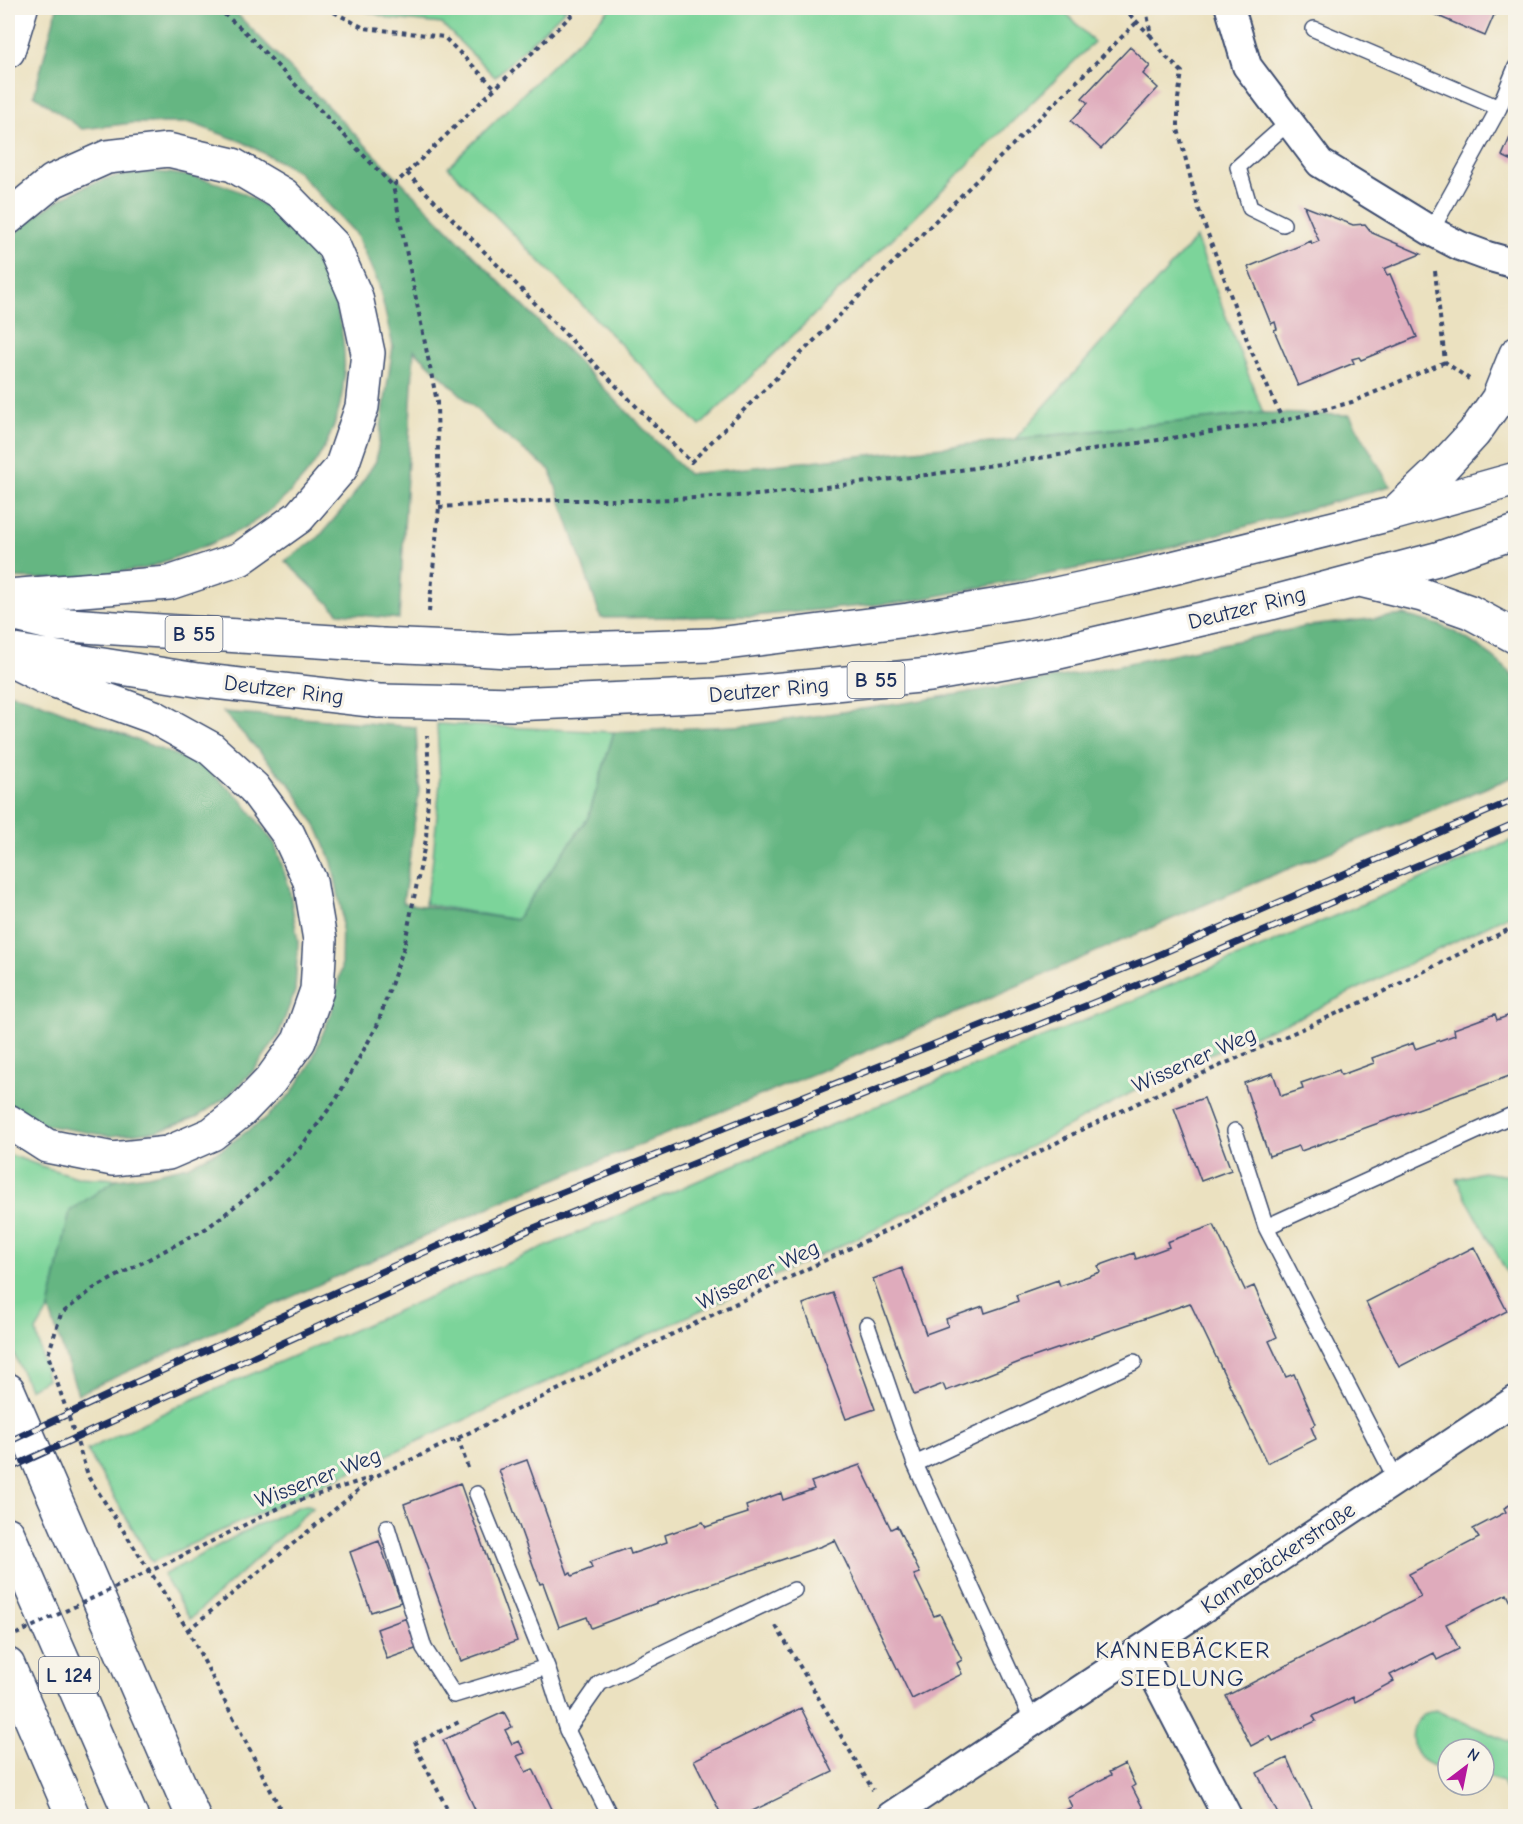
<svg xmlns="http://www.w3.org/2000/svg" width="1523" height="1824" viewBox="0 0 1523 1824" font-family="'Comic Neue',sans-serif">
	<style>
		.green { fill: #7cd49a; stroke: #4c827c; stroke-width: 1.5 }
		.forest { fill: #65b682; stroke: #407270; stroke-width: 1.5 }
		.building { fill: #dfabbc }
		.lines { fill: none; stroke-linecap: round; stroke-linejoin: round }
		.service-casing { stroke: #3a4a6d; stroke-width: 18 }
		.minor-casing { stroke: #3a4a6d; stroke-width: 32 }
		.trunk-casing { stroke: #3a4a6d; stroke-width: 36 }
		.motorway-casing { stroke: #3a4a6d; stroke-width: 36 }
		.path { stroke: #3a4a6d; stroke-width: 4; stroke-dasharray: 4.5 4.5; stroke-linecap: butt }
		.service { stroke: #fff; stroke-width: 15 }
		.minor { stroke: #fff; stroke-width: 28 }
		.trunk { stroke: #fff; stroke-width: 33 }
		.motorway { stroke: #fff; stroke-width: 33 }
		.rail-casing { stroke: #1b2f5e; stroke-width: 7 }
		.rail { stroke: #f7f3e8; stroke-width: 4.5; stroke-dasharray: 14; stroke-linecap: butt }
		.trunk-bridge-casing { stroke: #3a4a6d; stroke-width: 36; stroke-linecap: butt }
		.path-bridge { stroke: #3a4a6d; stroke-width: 4; stroke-dasharray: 4.5 4.5; stroke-linecap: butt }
		.trunk-bridge { stroke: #fff; stroke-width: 33 }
		.labels { text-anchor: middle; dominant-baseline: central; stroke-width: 6; stroke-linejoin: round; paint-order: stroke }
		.shield { fill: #f7f3e8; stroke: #5d6a87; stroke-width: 1.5 }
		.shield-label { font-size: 21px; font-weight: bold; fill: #1b2f5e }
		.street-label { font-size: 22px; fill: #1b2f5e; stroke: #f7f3e8 }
		.neighbourhood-label { font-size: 24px; letter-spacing: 1.5px; fill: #1b2f5e; stroke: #f7f3e8 }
	</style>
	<rect width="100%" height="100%" fill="#f7f3e8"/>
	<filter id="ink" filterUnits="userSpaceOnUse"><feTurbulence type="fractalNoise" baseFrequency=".0167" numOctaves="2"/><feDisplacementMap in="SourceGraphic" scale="12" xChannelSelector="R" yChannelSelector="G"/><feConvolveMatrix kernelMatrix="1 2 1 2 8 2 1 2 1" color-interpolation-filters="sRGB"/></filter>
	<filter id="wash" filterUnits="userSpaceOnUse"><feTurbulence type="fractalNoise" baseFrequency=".008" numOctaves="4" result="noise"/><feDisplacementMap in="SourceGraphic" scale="24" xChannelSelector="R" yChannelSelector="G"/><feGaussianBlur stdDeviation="1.35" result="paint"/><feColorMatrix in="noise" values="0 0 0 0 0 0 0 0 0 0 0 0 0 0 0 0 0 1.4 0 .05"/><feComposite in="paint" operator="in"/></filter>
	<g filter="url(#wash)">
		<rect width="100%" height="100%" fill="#ebe1c0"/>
		<path class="green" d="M356 8H567L495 77 442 24 392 19Z
			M611 8H1061L1094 42 700 426 448 167Z
			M1196 238 1263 413 1015 439Z
			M437 724 614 732 588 818 516 920 425 904 432 867 440 783Z
			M1515 839V912L1300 1017 1183 1065 874 1230 458 1423 152 1562 87 1450 180 1405 732 1166 1255 950Z
			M8 1154 41 1166 77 1177 117 1179 70 1211 49 1309 36 1331 47 1379 29 1389 8 1340Z
			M1482 1172 1515 1177 1516 1278 1512 1282 1456 1179Z
			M308 1505 313 1507 190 1619 163 1575 253 1527 300 1506Z
			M1435 1710 1515 1744V1813L1502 1782 1484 1775V1749H1448V1769C1442 1767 1434 1767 1429 1764 1411 1756 1406 1729 1422 1716 1425 1713 1431 1712 1435 1710Z"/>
		<path class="forest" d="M57 8H231L688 474 1263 413 1350 415 1390 486 1137 557 906 602 753 616 601 618 550 470 499 431 414 350 399 619 339 613 285 561 319 537 351 499 376 461 393 346 379 285 356 234 297 171 243 142 191 123H133L82 129 34 95Z
			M155 172C197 175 236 184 270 210 353 274 372 404 299 483 266 520 235 535 189 552 175 557 161 563 147 568 138 570 129 571 120 572 81 579 47 580 8 578V240C36 213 67 191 105 179 121 174 139 174 155 172Z
			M1404 615C1417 619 1432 622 1444 627 1465 636 1502 661 1515 679V776L1278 873 825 1069 507 1199 78 1394 49 1309 70 1211 117 1179 148 1175 187 1166 222 1149 267 1117 291 1094 309 1067 332 1011 341 970 342 913 332 862 318 829 293 788 223 712 416 727 419 790 403 903 516 920 588 818 614 732 752 725 911 702 1066 676 1309 626Z
			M8 693 26 697 201 765 240 798 275 844 289 887 298 942 295 991 278 1036 255 1069 228 1096 197 1117 158 1131 110 1136 44 1125 8 1103Z"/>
		<g id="blocks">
			<path class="building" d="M1419 8H1497L1485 36Z
				M1130 47 1150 66 1143 74 1158 88 1101 149 1071 121 1088 103 1082 98Z
				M1515 126V162L1502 156Z
				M1304 206 1353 225 1365 224 1372 233 1421 254 1384 269 1387 275 1390 274 1417 337 1361 360 1359 357 1352 359 1354 363 1298 386 1274 330 1277 329 1275 322 1271 324 1248 267 1311 241 1312 244 1319 241Z
				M1515 1013V1074L1301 1151 1299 1146 1269 1156 1244 1083 1273 1073 1281 1096 1303 1089 1301 1083 1339 1070 1341 1075 1374 1063 1372 1058 1413 1043 1415 1049 1455 1035 1454 1029 1495 1014 1497 1020Z
				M1204 1098 1231 1170 1201 1181 1174 1108Z
				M1214 1225 1245 1290 1254 1286 1277 1337 1269 1341 1286 1377 1294 1374 1316 1424 1311 1427 1316 1439 1267 1463 1190 1303 1022 1361 946 1391 943 1384 914 1395 873 1279 902 1268 926 1334 948 1326 946 1319 983 1306 985 1313 1003 1307 1018 1301 1016 1295 1058 1280 1060 1286 1100 1272 1098 1266 1134 1253 1136 1259 1169 1247 1167 1242Z
				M1474 1247 1507 1311 1399 1367 1366 1302Z
				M833 1293 875 1409 846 1419 803 1304Z
				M527 1460 568 1574 571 1573 572 1576 592 1568 590 1562 629 1548 631 1554 667 1542 665 1535 703 1522 706 1527 726 1520 748 1513 746 1506 781 1493 783 1500 803 1493 814 1489 811 1482 860 1465 891 1529 897 1526 920 1573 914 1575 934 1616 940 1614 962 1660 957 1663 962 1674 912 1699 835 1540 822 1546 667 1599 591 1628 587 1617 559 1627 543 1583 540 1584 499 1470Z
				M460 1483 517 1641 461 1661 404 1504Z
				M1515 1502V1611L1507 1594 1446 1624 1459 1649 1437 1660 1434 1653 1390 1675 1394 1681 1355 1702 1353 1697 1313 1716 1316 1721 1273 1741 1270 1736 1251 1746 1226 1696 1421 1597 1409 1574 1479 1538 1473 1529 1506 1512 1504 1508Z
				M379 1541 401 1602 371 1612 350 1552Z
				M407 1618 418 1648 387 1659 377 1629Z
				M801 1708 833 1772 742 1816H722L694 1760Z
				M504 1712 512 1727 505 1730 512 1744 519 1741 525 1753 517 1756 526 1772 533 1769 552 1809 545 1812 547 1816H478L443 1740Z
				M1287 1758 1293 1772 1316 1816H1279L1257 1773Z
				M1125 1764 1135 1785 1132 1787 1147 1816H1053L1072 1807 1067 1797 1111 1775 1109 1772Z"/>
		</g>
	</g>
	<g filter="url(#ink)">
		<use href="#blocks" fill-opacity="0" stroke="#3a4a6d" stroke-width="1.5"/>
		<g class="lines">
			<defs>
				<path id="service" d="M1314 29 1499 108
					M1283 224 1250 208 1238 167 1289 122
					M1431 231 1499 108 1516 67
					M1235 1131 1266 1227
					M867 1325 915 1464
					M1396 1479 1266 1227 1510 1116
					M477 1494 547 1667
					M387 1527 424 1648 454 1695 547 1667 567 1730
					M1033 1722 915 1464 1134 1362
					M610 1816 567 1730 600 1683 794 1590"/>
				<path id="minor" d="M1230 8 1247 66 1320 163 1431 231 1460 246 1487 256 1516 264
					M1141 1650 1227 1816
					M891 1816 1516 1400"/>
				<path id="trunk" d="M8 51 21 8
					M8 218 53 181 107 157 168 150 233 165 284 195 333 245 356 297 368 353 362 407 341 468 299 517 240 559 169 583 8 596
					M1399 509 1439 471 1474 433 1498 399 1516 354
					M1364 581 1422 595 1470 612 1516 637
					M8 613 53 624 381 645
					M476 649 508 651 710 645 908 620 1024 601 1140 576 1395 513 1516 479
					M15 651 197 680 379 701
					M8 659 44 677 154 717 210 748 254 788 288 834 310 881 320 940 317 990 299 1041 270 1081 241 1111 212 1134 168 1153 113 1159 47 1146 8 1121
					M474 703 512 704 718 695 930 675 1055 653 1271 603 1437 559 1516 532
					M8 1390 193 1816"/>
				<path id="motorway" d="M8 1534 131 1816
					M8 1665 73 1816"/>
			</defs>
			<use href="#service" class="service-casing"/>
			<use href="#minor" class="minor-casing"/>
			<use href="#trunk" class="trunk-casing"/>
			<use href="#motorway" class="motorway-casing"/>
			<path class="path" d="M217 8 244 31 393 186
				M326 8 364 28 444 37 495 88
				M1123 8 1151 36
				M1146 8 1151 36 1166 57 1182 72 1178 99V129L1198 207 1250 348 1283 421
				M407 173 691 462 1137 22
				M1435 271 1445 362 1469 379
				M439 507 557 500H650L759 495 934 474 1283 421 1352 402 1445 362
				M429 612 439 507 437 402 393 186 579 8
				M458 1438 469 1471
				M186 1554 285 1505 376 1476 458 1438 902 1223 1083 1129 1168 1089 1360 1003 1516 926
				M776 1626 873 1790
				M188 1630 373 1478
				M284 1816 188 1630 89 1478 48 1355 61 1314 93 1289 207 1228 261 1186 301 1147 337 1098 377 1026 404 947 426 839 429 772 427 736
				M451 1816 414 1744 459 1722"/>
			<use href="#service" class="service"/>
			<use href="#minor" class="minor"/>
			<use href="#trunk" class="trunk"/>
			<use href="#motorway" class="motorway"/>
			<defs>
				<path id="rail" d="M8 1442 130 1385 520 1209 1151 958 1516 799
					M8 1469 529 1230 1160 976 1516 823"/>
			</defs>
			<use href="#rail" class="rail-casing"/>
			<use href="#rail" class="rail"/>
			<defs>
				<path id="trunk-bridge" d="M381 645 476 649
					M379 701 474 703"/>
			</defs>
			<use href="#trunk-bridge" class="trunk-bridge-casing"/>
			<path class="path-bridge" d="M8 1638 186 1554"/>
			<use href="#trunk-bridge" class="trunk-bridge"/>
		</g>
	</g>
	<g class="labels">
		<g class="shield">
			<rect x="165.5" y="616" width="57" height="36" rx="4.5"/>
			<rect x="847.5" y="662" width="57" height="36" rx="4.5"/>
			<rect x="39" y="1657" width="60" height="36" rx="4.5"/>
		</g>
		<g class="shield-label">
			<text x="194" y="634">B 55</text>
			<text x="876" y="680">B 55</text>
			<text x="69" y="1675">L 124</text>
		</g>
		<g class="street-label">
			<text transform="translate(1247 608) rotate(-14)">Deutzer Ring</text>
			<text transform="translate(284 690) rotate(7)">Deutzer Ring</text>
			<text transform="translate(769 690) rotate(-5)">Deutzer Ring</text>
			<text transform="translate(1194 1060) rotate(-24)">Wissener Weg</text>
			<text transform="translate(758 1275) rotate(-26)">Wissener Weg</text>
			<text transform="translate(318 1478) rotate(-21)">Wissener Weg</text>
			<text transform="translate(1278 1558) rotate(-34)">Kannebäckerstraße</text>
		</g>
		<g class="neighbourhood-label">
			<text x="1183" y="1650">KANNEBÄCKER<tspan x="1183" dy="28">SIEDLUNG</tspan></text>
		</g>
	</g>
	<rect width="1523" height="1824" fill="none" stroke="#f7f3e8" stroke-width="30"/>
	<g transform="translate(1466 1767) rotate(32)"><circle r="28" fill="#f7f3e8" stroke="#9fa5b1" stroke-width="1.5"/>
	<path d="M0-4.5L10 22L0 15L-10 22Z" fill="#b5179e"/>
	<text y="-9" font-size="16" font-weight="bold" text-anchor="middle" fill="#1b2f5e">N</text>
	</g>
</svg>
